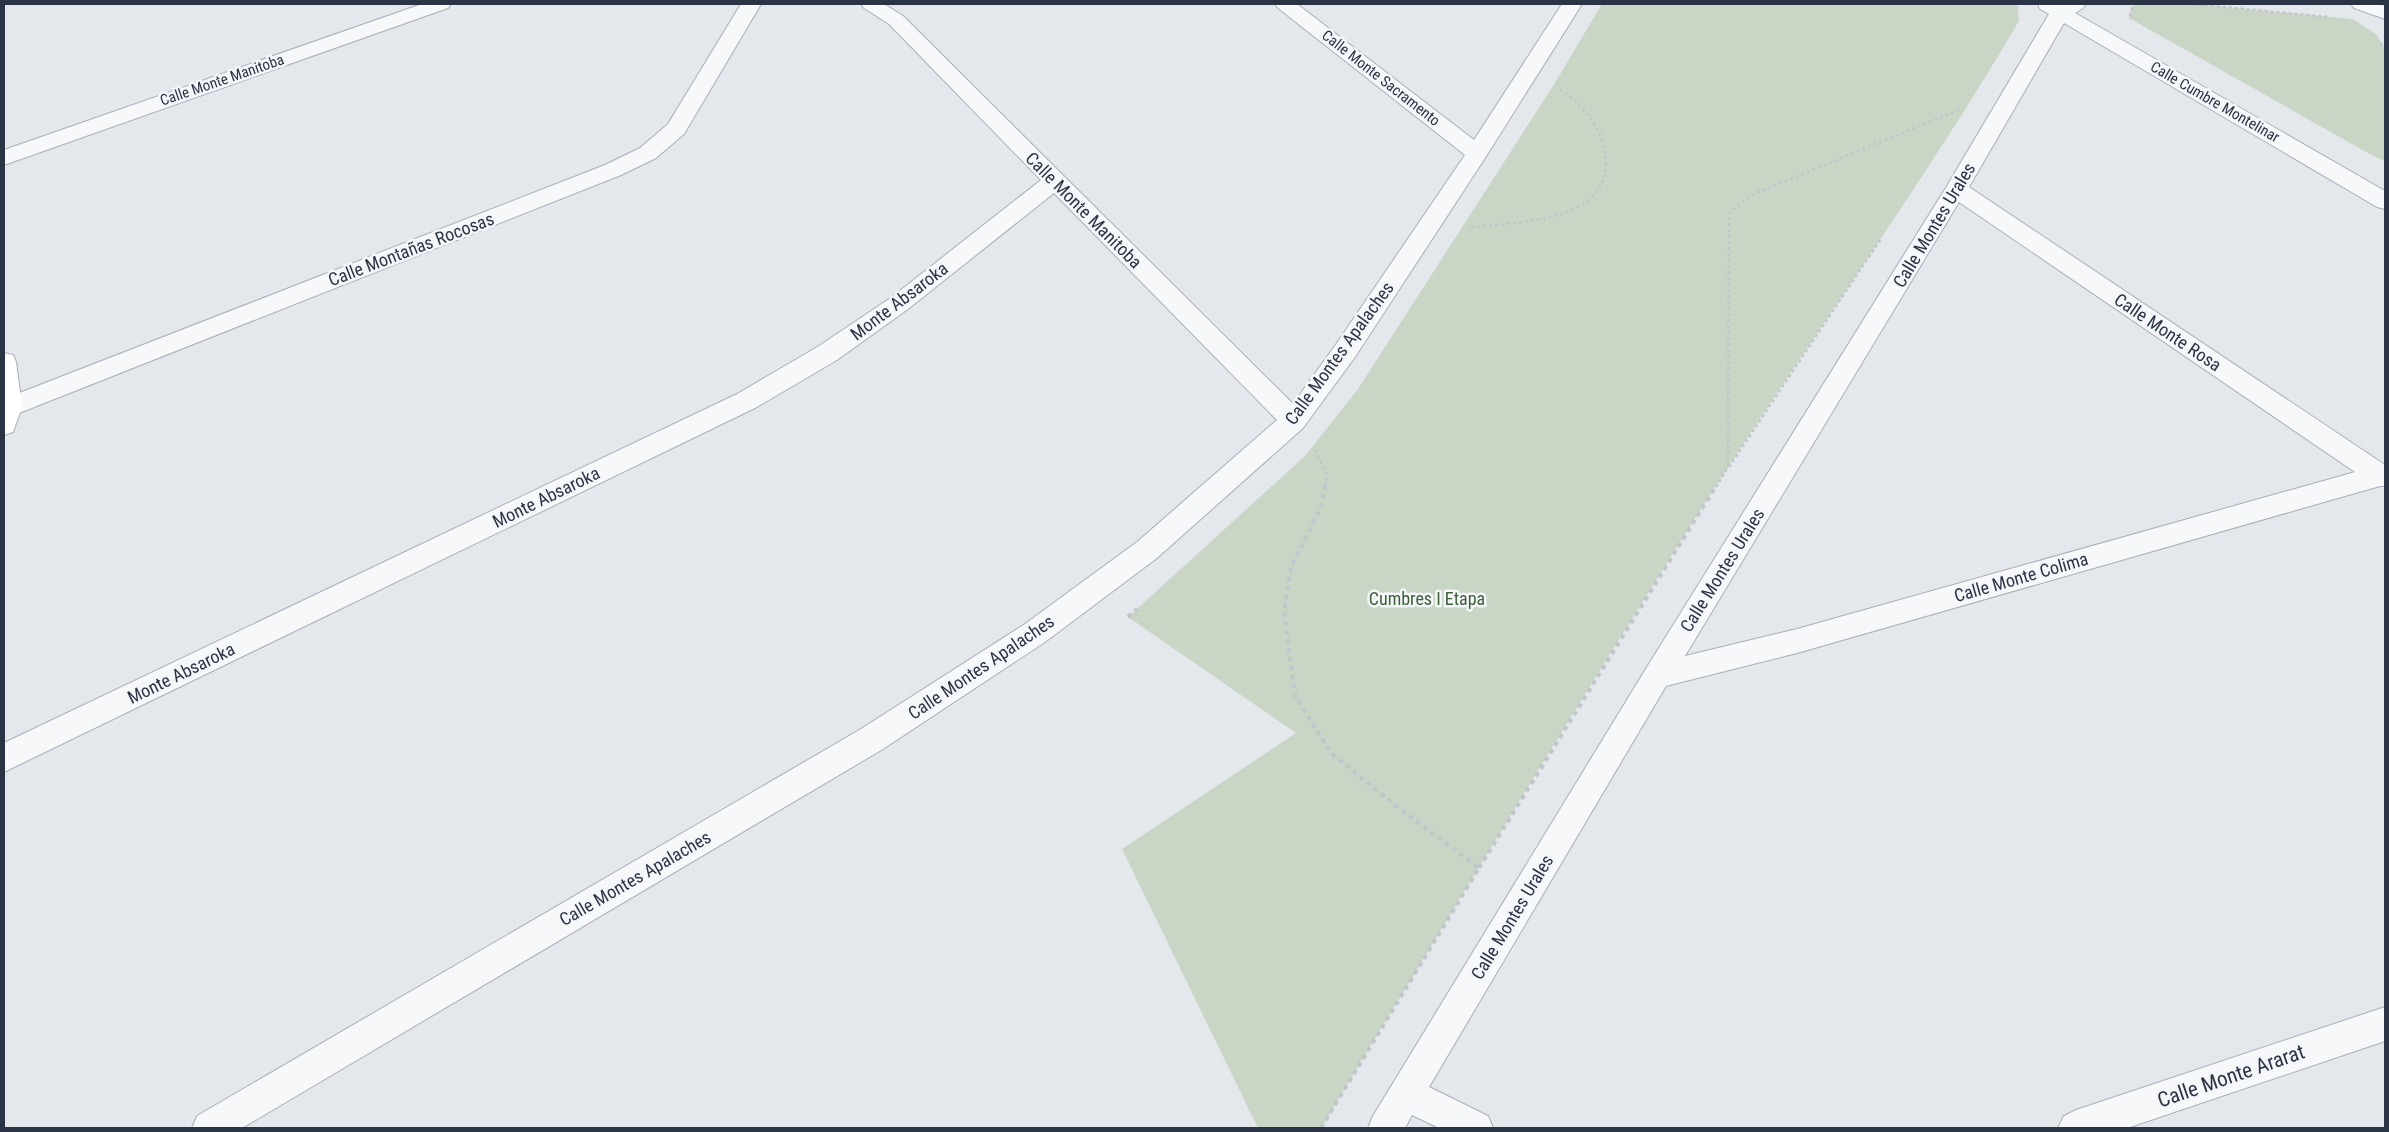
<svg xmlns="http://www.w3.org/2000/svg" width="2389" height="1132" viewBox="0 0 2389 1132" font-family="'Roboto Condensed',sans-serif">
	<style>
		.green { fill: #c9d6c5 }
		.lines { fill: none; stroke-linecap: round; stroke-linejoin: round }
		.minor-casing { stroke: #a9aeb7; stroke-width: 2 }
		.secondary-casing { stroke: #a9aeb7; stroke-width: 2 }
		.path-far1 { stroke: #c2c5cb; stroke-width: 2.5; stroke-dasharray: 3 3; stroke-linecap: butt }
		.path { stroke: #c2c5cb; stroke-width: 4; stroke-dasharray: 4.5 4.5; stroke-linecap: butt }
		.minor { fill: #f7f8fa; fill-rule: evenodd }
		.secondary { fill: #fff; fill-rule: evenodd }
		.labels { text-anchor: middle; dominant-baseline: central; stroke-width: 5; stroke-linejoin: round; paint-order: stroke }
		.far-street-label { font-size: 15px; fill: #2b3445; stroke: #f4f6f9 }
		.street-label { font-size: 18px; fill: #2b3445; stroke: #f4f6f9 }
		.park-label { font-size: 18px; fill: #3f6138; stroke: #f4f6f9 }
		.near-street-label { font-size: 21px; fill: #2b3445; stroke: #f4f6f9 }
	</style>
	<rect width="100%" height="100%" fill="#e4e7ec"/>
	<path class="green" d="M1602 4H2015L2018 6 2019 21C1929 174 1825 318 1728 467 1588 685 1455 907 1321 1128H1258L1122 849 1296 733 1128 617 1305 456 1358 389 1553 86Z
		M2133 4H2193L2353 19 2377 35 2385 50V161L2375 157 2129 18Z"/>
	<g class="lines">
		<defs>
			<path id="minor" d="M422 4H451L448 8 4 165V150Z
				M741 4H761L684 134 656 158 621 175 4 419V399L605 165 640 148 668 124Z
				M861 4H884L903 16 1293 404 1337 343 1465 155 1278 8 1275 4H1297L1474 140 1562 4H1582L1485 158 1355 357 1303 428 1157 558 1045 642 883 749 242 1128H192L197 1116 861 729 1025 624 1137 542 1277 420 1054 193 908 309 837 360 755 408 4 772V743L737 394 819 346 892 297 1041 180 889 24 864 8Z
				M2038 4H2086L2083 8 2075 13 2385 191V209L2377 207 2064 23 1969 187 2385 465V486H2380L1797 653 1666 686 1429 1087 1488 1116 1493 1128H1439L1412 1115 1405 1128H1368L1373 1116 1647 667 1947 186 2049 14 2040 9ZM1959 202 2355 472 1797 629 1685 656Z
				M2351 4H2379L2385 6V19L2354 8Z
				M2385 1007V1041L2127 1128H2058L2064 1116 2076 1110Z"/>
			<path id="secondary" d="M4 353 13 355 16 362 22 407 13 432 4 435Z"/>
		</defs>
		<use href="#minor" class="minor-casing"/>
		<use href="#secondary" class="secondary-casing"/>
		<path class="path-far1" d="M2193 4 2329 17
			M2130 16 2133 4
			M2381 43 2385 50
			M1471 227C1518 222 1621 223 1604 148 1598 122 1581 103 1559 89
			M1315 450 1327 476 1325 487
			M1729 467 1882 237
			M1716 487 1728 467 1729 213 1751 195 1961 109"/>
		<path class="path" d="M1128 617 1137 609
			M1479 868 1716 486
			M1321 1128 1479 868 1391 802 1331 753 1295 696 1284 611 1291 567 1321 507 1325 486"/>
		<use href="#minor" class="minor"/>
		<use href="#secondary" class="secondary"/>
	</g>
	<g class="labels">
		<g class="far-street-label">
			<text transform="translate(1381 78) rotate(38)">Calle Monte Sacramento</text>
			<text transform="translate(222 80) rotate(-19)">Calle Monte Manitoba</text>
			<text transform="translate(2215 102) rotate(30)">Calle Cumbre Montelinar</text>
		</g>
		<g class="street-label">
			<text transform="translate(1084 210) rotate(45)">Calle Monte Manitoba</text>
			<text transform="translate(1934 225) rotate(-59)">Calle Montes Urales</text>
			<text transform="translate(411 249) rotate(-21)">Calle Montañas Rocosas</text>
			<text transform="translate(899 301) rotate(-37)">Monte Absaroka</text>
			<text transform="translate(2168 332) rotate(34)">Calle Monte Rosa</text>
			<text transform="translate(1339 353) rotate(-54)">Calle Montes Apalaches</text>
			<text transform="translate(546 497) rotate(-26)">Monte Absaroka</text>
			<text transform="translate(1722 570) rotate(-58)">Calle Montes Urales</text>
			<text transform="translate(2021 577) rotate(-16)">Calle Monte Colima</text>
			<text transform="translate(981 667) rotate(-34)">Calle Montes Apalaches</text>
			<text transform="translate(181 673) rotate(-26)">Monte Absaroka</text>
			<text transform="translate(635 878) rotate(-30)">Calle Montes Apalaches</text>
			<text transform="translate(1512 917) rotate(-59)">Calle Montes Urales</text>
		</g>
		<g class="park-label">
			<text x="1427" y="598">Cumbres I Etapa</text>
		</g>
		<g class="near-street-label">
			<text transform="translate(2231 1076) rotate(-19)">Calle Monte Ararat</text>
		</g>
	</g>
	<rect width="2389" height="1132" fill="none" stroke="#2b3445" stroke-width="10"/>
</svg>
